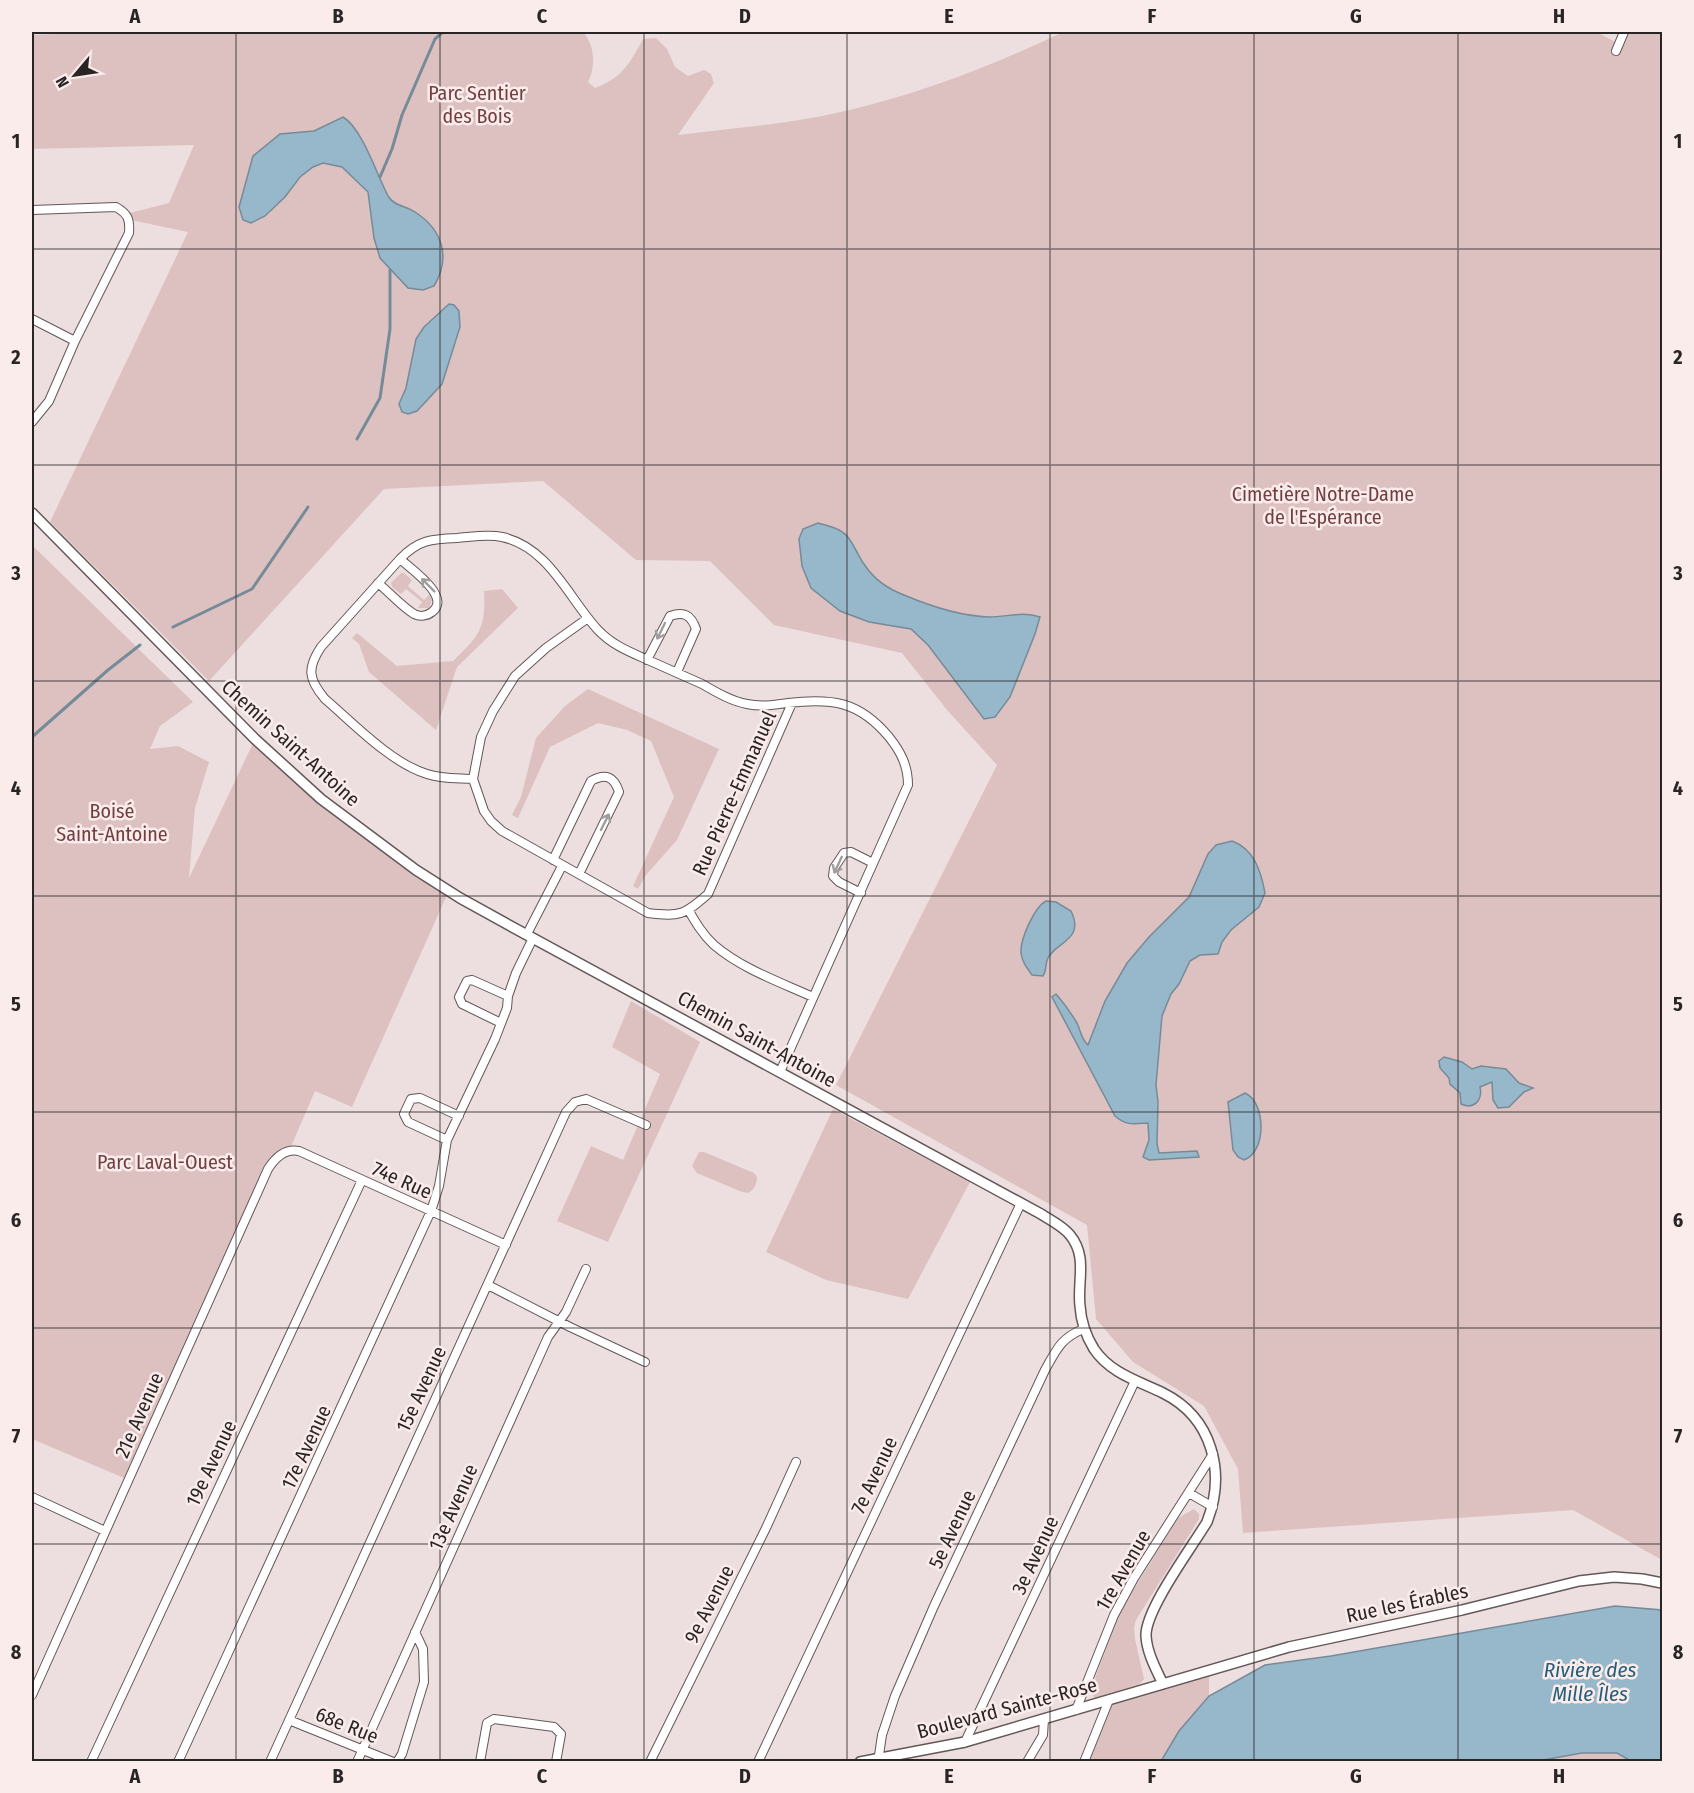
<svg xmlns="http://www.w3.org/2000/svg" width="1694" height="1793" viewBox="0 0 1694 1793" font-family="'Fira Sans Condensed',sans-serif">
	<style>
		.green { fill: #ddc1c1 }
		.water { fill: #97b7ca; stroke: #768b98; stroke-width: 1.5 }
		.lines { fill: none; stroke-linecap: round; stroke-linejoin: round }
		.stream { stroke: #768b98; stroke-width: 3 }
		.minor-casing { stroke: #635757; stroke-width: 10 }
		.tertiary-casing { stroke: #635757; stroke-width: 12 }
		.minor { stroke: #fff; stroke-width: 8 }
		.tertiary { stroke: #fff; stroke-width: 9 }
		.oneway { stroke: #9f9d9d }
		.grid { fill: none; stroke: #2a2525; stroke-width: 1.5; stroke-opacity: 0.55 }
		.labels { text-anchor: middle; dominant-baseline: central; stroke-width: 5; stroke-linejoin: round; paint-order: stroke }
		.park-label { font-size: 20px; fill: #733e40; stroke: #fbecec }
		.street-label { font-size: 20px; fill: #2a2525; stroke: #fbecec }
		.water-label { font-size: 21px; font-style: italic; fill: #255e7a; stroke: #fbecec }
		.neatline { fill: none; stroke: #2a2525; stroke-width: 2 }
		.grid-label { font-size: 20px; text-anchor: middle; font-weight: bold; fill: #2a2525 }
	</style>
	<rect width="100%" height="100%" fill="#eddfdf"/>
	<path class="green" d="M100 32H583C595 45 596 67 588 82L595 88C622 78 630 63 643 39L656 38 667 49 675 67 688 76 704 70 711 74 714 83 678 135C733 128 791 124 845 111 920 94 994 65 1063 32H1597L1617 43 1623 32H1662V1560L1573 1510 1243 1533 1238 1469 1204 1406 1133 1362 1096 1319 1087 1225 836 1085 997 765 947 710 902 653 774 625 710 561 636 560 543 481 384 489 209 681 50 522 188 232 131 220 130 213 169 203 194 145 32 149V35Z
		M32 545 193 702 160 726 150 749 178 746 209 762 195 808 189 878 255 739 321 799 416 870 451 886 352 1107 315 1091 289 1151 276 1156 256 1195 124 1478 32 1439Z
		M401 573H404L412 580 408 586 424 600 430 594 432 600 429 608H418L422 602 406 589 401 594 392 587 391 583Z
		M502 589 518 608 457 667 436 730 369 672 359 644 352 638 357 633 397 666 453 661C479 636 486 629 484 591Z
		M588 689 719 749 677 840 646 875 638 889 633 886 674 797 651 741 627 730 598 723 550 747 518 818 512 815 521 797 536 738 565 706Z
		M631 1001 700 1042 608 1242 557 1221 591 1146 623 1160 660 1074 612 1047Z
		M833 1109 970 1182 908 1299 826 1280 766 1252Z
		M699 1152H704L754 1173 757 1177C757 1184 754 1190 748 1193L742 1192 697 1173 692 1166Z
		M1194 1509 1199 1514V1519L1136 1620 1134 1628 1135 1639 1144 1679 1140 1684 1095 1698 1090 1692 1119 1613 1178 1518Z
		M1209 1673V1696L1179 1731 1161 1761 1084 1762 1109 1700Z
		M1582 1753H1617L1631 1761 1532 1762Z"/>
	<path class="water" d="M343 117C362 128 377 175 388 196 394 206 406 206 415 212 443 230 451 258 434 286L423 290 408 288 380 258 374 238 368 192 342 167 323 163 313 167 300 177 285 197 265 216 251 223 243 220 239 207 253 156 280 134 314 131Z
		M449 304 454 305 459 311 460 327 442 384 417 411 408 414 402 412 399 404 406 388 416 339 424 327Z
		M818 523C828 526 840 528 847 536 854 544 858 556 864 564 873 578 888 589 904 595 930 606 960 616 989 617 1007 617 1023 611 1040 617L1035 634 1010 697 995 717 984 719 928 645 911 629 869 622 840 611 811 588 802 566 799 539 803 529Z
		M1232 841C1254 849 1261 871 1265 893L1259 907 1231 930 1222 942 1218 954 1200 955 1190 961 1179 984 1171 994 1162 1016 1156 1085 1158 1102 1157 1144 1159 1153 1197 1151 1199 1157 1149 1160 1143 1157 1149 1140 1148 1123C1134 1124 1126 1126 1115 1116L1052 997 1056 994C1064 1003 1071 1013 1077 1023 1081 1031 1081 1039 1088 1045L1105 1001 1127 963 1149 937 1189 897 1208 854 1216 845Z
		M1046 901 1056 902 1071 911C1085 940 1057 941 1048 958 1045 964 1047 970 1043 976L1032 975C1027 968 1022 962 1021 953 1020 940 1034 907 1046 901Z
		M1444 1057 1462 1062 1472 1069 1481 1066 1506 1069 1519 1083 1533 1088 1524 1092 1509 1107 1498 1108 1493 1100 1492 1082 1480 1087C1483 1100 1474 1110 1461 1104L1460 1093 1450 1084 1449 1078 1440 1068 1439 1061Z
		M1245 1093C1266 1102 1267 1152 1244 1160L1238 1157 1233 1150 1228 1102Z
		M1615 1606 1662 1610V1761H1631L1617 1753H1582L1532 1762 1161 1761 1179 1731 1209 1696 1265 1665 1331 1656Z"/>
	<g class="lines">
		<path class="stream" d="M380 177 392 149 402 115 435 39 443 32
			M357 439 380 398 390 329V270
			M173 627 252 589 308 507
			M32 737 108 670 140 645"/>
		<defs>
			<path id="minor" d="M1616 51 1624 32
				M32 210 116 207C128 214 130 219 129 233L75 341 49 401 32 422
				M32 319 75 341
				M378 583C390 593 401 606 414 614 420 617 427 616 432 612 452 597 411 569 400 559
				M588 618 546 648 515 676 493 711 481 737 473 779 484 811 491 821 502 831 648 913C680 917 684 915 708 894L792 703
				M647 660 670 616C684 611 691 615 696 629L677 672
				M473 779C458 778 441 779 427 774 391 763 353 723 325 699 308 679 307 668 321 647L400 559C418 540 431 539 457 538 471 537 488 534 502 537 549 547 569 599 598 630 612 645 630 652 648 660 666 668 684 676 702 684 716 692 731 701 747 704 761 707 774 705 788 703 832 698 859 701 889 737 901 752 908 766 908 785L780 1072
				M553 860 591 781C605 773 614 776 619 792L579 874
				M861 893 839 882 833 876 834 868 844 853 851 852 873 863
				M689 911C696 923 703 935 714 945 742 969 780 982 813 997
				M527 934 562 866
				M501 1023 462 1004 459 997 467 981 472 980 508 996
				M447 1140 408 1122 404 1114 411 1099 420 1098 459 1116
				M488 1285 570 1327 645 1362
				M1189 1493 1213 1507
				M32 1497 105 1531
				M32 1695 268 1169C275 1158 285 1148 299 1151L506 1245
				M1076 1710 1114 1615 1134 1578 1213 1454
				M289 1720 393 1762
				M965 1742 1135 1381
				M91 1762 362 1180
				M178 1762 431 1211 439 1186 447 1140 495 1039 507 1008 508 996 516 973 533 938
				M270 1762 566 1112 575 1102 586 1099 646 1125
				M357 1762 548 1337 566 1312 586 1269
				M397 1762 402 1754 424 1682 423 1649 415 1632
				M480 1762 487 1723 494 1719 554 1727 561 1734 556 1762
				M650 1762 766 1528 796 1462
				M758 1762 1021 1203
				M878 1762 882 1735 895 1696 934 1606 1045 1370C1057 1349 1060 1339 1083 1329
				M1027 1762 1043 1735 1044 1719
				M1084 1762 1109 1700"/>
			<path id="tertiary" d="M32 513 255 739 321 799 416 870 460 898 516 929 1041 1214C1050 1220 1063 1226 1070 1235 1088 1257 1077 1281 1080 1306 1081 1322 1086 1336 1094 1349 1110 1373 1138 1381 1163 1393 1213 1418 1226 1473 1207 1522 1192 1547 1145 1610 1146 1636 1147 1653 1156 1669 1163 1684
				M860 1762 965 1742 1289 1647 1462 1610 1579 1581 1614 1577 1642 1579 1662 1583"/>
		</defs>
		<use href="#minor" class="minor-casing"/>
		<use href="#tertiary" class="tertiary-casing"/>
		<use href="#minor" class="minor"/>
		<use href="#tertiary" class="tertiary"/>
	</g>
	<defs><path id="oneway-shaft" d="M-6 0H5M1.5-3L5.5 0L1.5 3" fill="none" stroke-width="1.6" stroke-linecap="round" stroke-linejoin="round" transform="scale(1.5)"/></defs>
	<g class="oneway">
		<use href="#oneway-shaft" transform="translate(428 585) rotate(-135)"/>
		<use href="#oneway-shaft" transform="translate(661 631) rotate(116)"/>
		<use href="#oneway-shaft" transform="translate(605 822) rotate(-63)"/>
		<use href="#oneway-shaft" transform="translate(838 865) rotate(115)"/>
	</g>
	<path class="grid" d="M236 32V1762M440 32V1762M644 32V1762M847 32V1762M1050 32V1762M1254 32V1762M1458 32V1762M32 249H1662M32 465H1662M32 681H1662M32 896H1662M32 1112H1662M32 1328H1662M32 1544H1662"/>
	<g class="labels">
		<g class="park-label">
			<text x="477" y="93">Parc Sentier<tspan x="477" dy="23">des Bois</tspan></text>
			<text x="1323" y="494">Cimetière Notre-Dame<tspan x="1323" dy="23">de l'Espérance</tspan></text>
			<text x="112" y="811">Boisé<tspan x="112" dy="23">Saint-Antoine</tspan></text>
			<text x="165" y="1162">Parc Laval-Ouest</text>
		</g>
		<g class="street-label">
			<text transform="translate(291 743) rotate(42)">Chemin Saint-Antoine</text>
			<text transform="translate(734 793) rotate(-66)">Rue Pierre-Emmanuel</text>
			<text transform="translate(757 1039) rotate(29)">Chemin Saint-Antoine</text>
			<text transform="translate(402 1180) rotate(24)">74e Rue</text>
			<text transform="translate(421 1389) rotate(-65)">15e Avenue</text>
			<text transform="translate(139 1415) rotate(-66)">21e Avenue</text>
			<text transform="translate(306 1447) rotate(-65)">17e Avenue</text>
			<text transform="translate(211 1463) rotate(-65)">19e Avenue</text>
			<text transform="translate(874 1475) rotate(-65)">7e Avenue</text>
			<text transform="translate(453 1507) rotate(-66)">13e Avenue</text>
			<text transform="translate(952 1529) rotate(-65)">5e Avenue</text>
			<text transform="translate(1035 1555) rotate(-65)">3e Avenue</text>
			<text transform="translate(1123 1570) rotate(-60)">1re Avenue</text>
			<text transform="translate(1407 1603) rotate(-12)">Rue les Érables</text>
			<text transform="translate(709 1604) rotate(-63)">9e Avenue</text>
			<text transform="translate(1007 1708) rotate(-15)">Boulevard Sainte-Rose</text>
			<text transform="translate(347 1725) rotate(22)">68e Rue</text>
		</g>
		<g class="water-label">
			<text x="1590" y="1670">Rivière des<tspan x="1590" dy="24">Mille Îles</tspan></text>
		</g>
	</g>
	<rect width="1694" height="1793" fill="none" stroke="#fbecec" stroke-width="66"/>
	<g transform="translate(75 75) rotate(241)" stroke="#fbecec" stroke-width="4.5" paint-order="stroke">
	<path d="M0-4.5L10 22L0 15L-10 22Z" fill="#2a2525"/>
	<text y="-9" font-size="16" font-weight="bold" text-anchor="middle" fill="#2a2525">N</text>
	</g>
	<rect x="33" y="33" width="1628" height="1727" class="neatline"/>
	<g class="grid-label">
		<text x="135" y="23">A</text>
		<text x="338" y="23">B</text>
		<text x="542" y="23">C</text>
		<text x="745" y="23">D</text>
		<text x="949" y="23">E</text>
		<text x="1152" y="23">F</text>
		<text x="1356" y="23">G</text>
		<text x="1559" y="23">H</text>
		<text x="16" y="148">1</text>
		<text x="1678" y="148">1</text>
		<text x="16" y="364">2</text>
		<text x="1678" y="364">2</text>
		<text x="16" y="580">3</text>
		<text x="1678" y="580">3</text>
		<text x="16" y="795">4</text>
		<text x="1678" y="795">4</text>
		<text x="16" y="1011">5</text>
		<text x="1678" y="1011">5</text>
		<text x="16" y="1227">6</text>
		<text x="1678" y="1227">6</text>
		<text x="16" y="1443">7</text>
		<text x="1678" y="1443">7</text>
		<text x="16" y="1659">8</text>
		<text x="1678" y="1659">8</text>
		<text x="135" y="1783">A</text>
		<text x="338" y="1783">B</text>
		<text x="542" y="1783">C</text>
		<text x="745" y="1783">D</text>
		<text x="949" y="1783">E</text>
		<text x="1152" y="1783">F</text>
		<text x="1356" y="1783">G</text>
		<text x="1559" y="1783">H</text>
	</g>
</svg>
